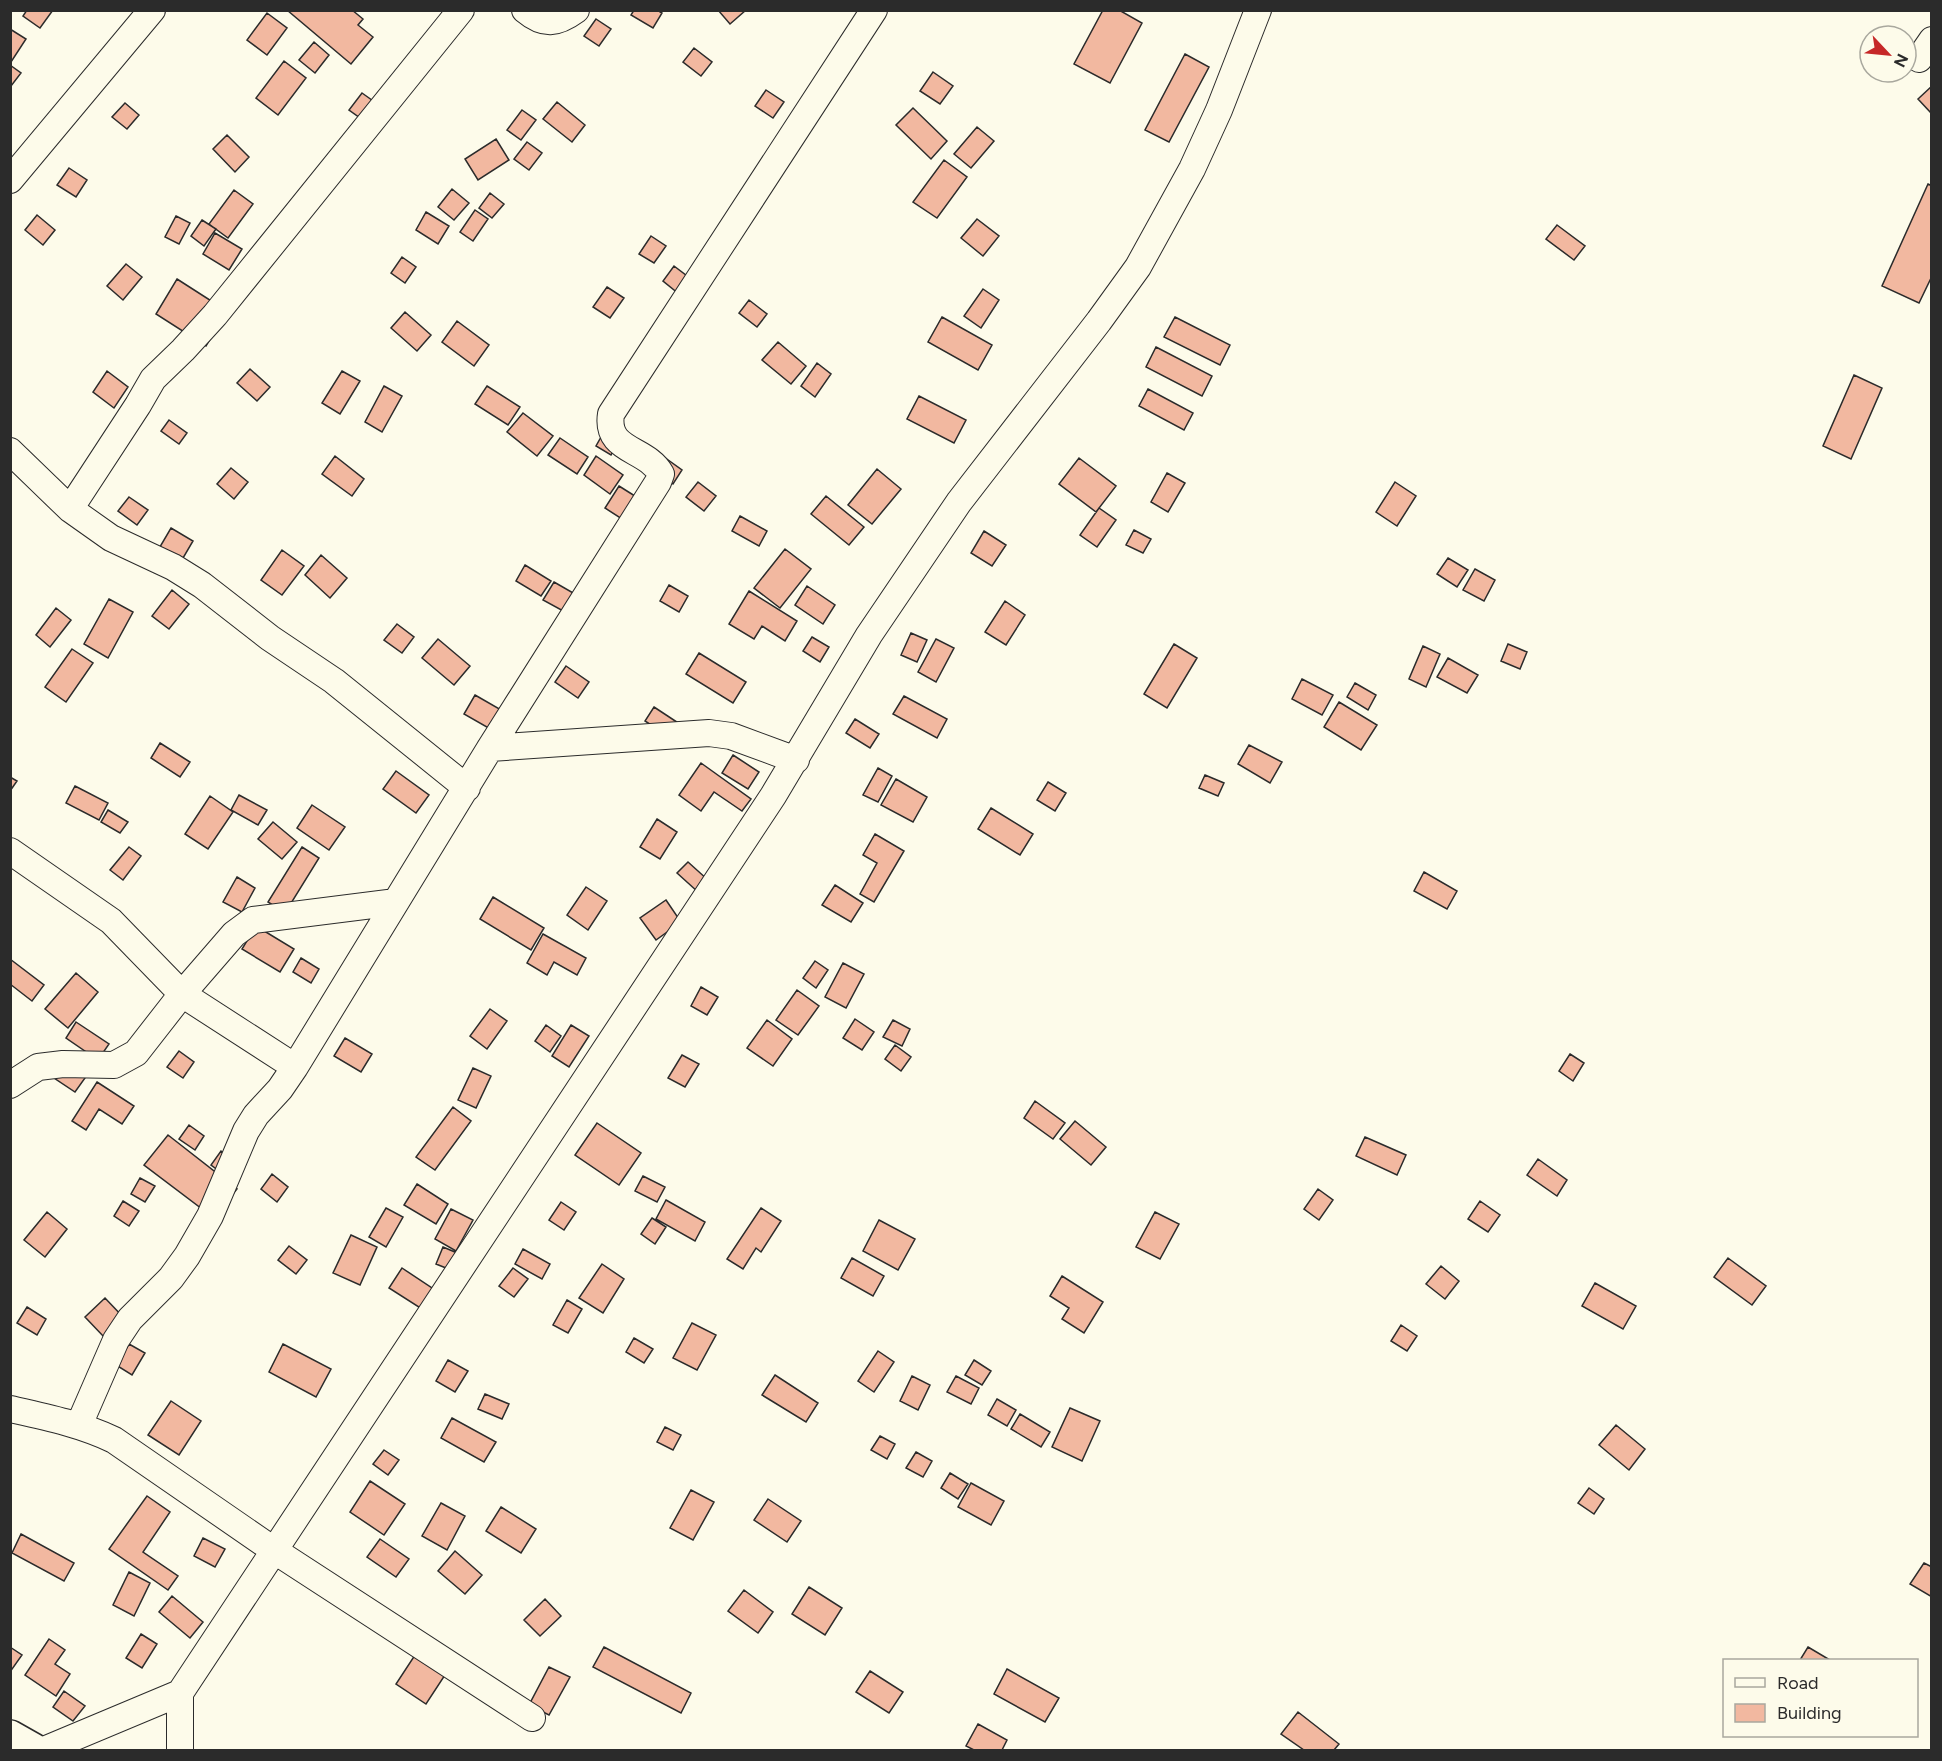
<svg xmlns="http://www.w3.org/2000/svg" width="1942" height="1761" viewBox="0 0 1942 1761" font-family="Figtree,sans-serif">
	<style>
		.building { fill: #f2b8a0; stroke: #2b2b2b; stroke-width: 1.5 }
		.lines { fill: none; stroke-linecap: round; stroke-linejoin: round }
		.minor-casing { stroke: #2b2b2b; stroke-width: 28 }
		.trunk-casing { stroke: #2b2b2b; stroke-width: 36 }
		.minor { stroke: #fdfbea; stroke-width: 26 }
		.trunk { stroke: #fdfbea; stroke-width: 33 }
	</style>
	<rect width="100%" height="100%" fill="#fdfbea"/>
	<path class="building" d="M27 10H53L40 28 23 16Z
		M287 10H352L363 19 358 25 373 37 351 64Z
		M634 10H657L662 13 653 28 631 15Z
		M718 10H746L730 24Z
		M1103 10H1119L1142 23 1110 83 1074 64Z
		M267 13 287 28 267 55 247 40Z
		M596 19 611 29 599 46 584 36Z
		M10 29 26 39 11 62H10Z
		M314 42 329 55 315 73 299 60Z
		M694 48 712 62 701 76 683 62Z
		M1185 54 1209 67 1169 142 1145 130Z
		M284 61 306 78 278 115 256 98Z
		M10 65 21 73 11 86H10Z
		M933 72 953 86 940 104 920 91Z
		M1932 86V114L1918 99Z
		M766 90 784 102 773 118 755 106Z
		M362 93 390 113 377 130 349 110Z
		M557 102 585 125 572 142 543 119Z
		M125 103 139 115 127 129 112 117Z
		M913 108 947 141 931 159 896 125Z
		M522 110 536 120 521 140 507 130Z
		M977 127 994 141 971 168 954 154Z
		M227 135 249 157 235 172 213 149Z
		M496 139 509 160 478 180 465 159Z
		M527 142 542 153 529 170 514 159Z
		M944 160 967 177 937 218 913 202Z
		M69 168 87 180 76 197 57 185Z
		M1928 184 1932 186V276L1919 303 1882 286Z
		M452 189 469 203 454 220 438 207Z
		M234 190 253 204 228 238 209 224Z
		M490 193 504 204 492 218 479 208Z
		M475 210 488 219 473 241 460 232Z
		M426 212 449 226 438 244 416 230Z
		M37 215 55 230 43 245 25 230Z
		M176 216 190 223 179 244 165 237Z
		M977 219 999 236 983 256 961 238Z
		M202 220 216 229 204 246 191 236Z
		M1557 225 1585 246 1574 260 1546 239Z
		M215 233 242 249 229 270 203 254Z
		M651 236 666 246 654 263 639 254Z
		M402 257 416 267 405 283 391 273Z
		M126 264 142 277 123 300 107 286Z
		M674 266 691 279 679 294 663 281Z
		M177 279 227 311 206 346 156 314Z
		M607 287 624 298 610 318 593 307Z
		M983 289 999 300 981 328 964 316Z
		M749 300 767 314 757 327 739 313Z
		M405 312 431 335 417 351 391 328Z
		M942 317 992 345 978 370 928 342Z
		M1175 317 1230 345 1220 365 1164 337Z
		M457 321 489 345 474 366 442 342Z
		M778 342 806 366 791 384 762 360Z
		M1156 347 1212 376 1202 396 1146 367Z
		M817 363 831 374 815 397 801 386Z
		M250 369 270 387 257 401 237 383Z
		M107 371 128 387 114 408 93 392Z
		M342 371 360 381 340 414 322 403Z
		M1854 375 1882 388 1851 459 1823 446Z
		M384 386 402 396 382 432 365 422Z
		M487 386 520 407 508 425 475 404Z
		M1148 389 1193 413 1184 430 1139 406Z
		M919 396 966 420 954 443 907 419Z
		M523 413 553 436 537 456 507 432Z
		M169 420 187 433 179 444 161 431Z
		M605 430 620 439 611 455 596 446Z
		M560 438 588 457 577 474 548 455Z
		M335 456 364 479 352 496 322 474Z
		M596 456 623 475 610 494 584 475Z
		M664 457 682 470 673 484 655 471Z
		M1079 458 1116 486 1096 512 1059 484Z
		M231 468 248 482 234 499 217 484Z
		M877 469 901 489 872 524 848 505Z
		M1167 473 1185 483 1168 512 1151 502Z
		M698 482 716 496 704 511 686 497Z
		M1395 482 1416 496 1397 526 1376 512Z
		M619 486 654 508 639 530 605 508Z
		M826 496 864 527 849 545 811 514Z
		M129 497 148 510 137 525 118 511Z
		M1099 508 1116 520 1097 547 1080 535Z
		M740 516 767 531 759 546 732 531Z
		M171 528 193 541 176 570 154 557Z
		M1134 530 1151 539 1143 553 1126 545Z
		M984 531 1006 545 992 566 971 553Z
		M785 549 811 569 780 608 754 588Z
		M282 550 304 566 282 595 261 580Z
		M321 555 347 578 330 598 305 575Z
		M1448 558 1468 570 1457 587 1437 574Z
		M525 565 551 581 541 596 516 581Z
		M1475 569 1495 580 1484 601 1463 590Z
		M554 582 575 594 565 612 543 600Z
		M669 585 688 596 679 612 660 601Z
		M807 586 835 605 823 624 795 605Z
		M172 590 189 604 169 629 152 616Z
		M749 591 797 621 785 641 762 626 754 639 729 624Z
		M109 599 133 612 108 658 84 644Z
		M1005 601 1025 615 1006 645 985 632Z
		M56 608 71 620 50 647 36 635Z
		M397 624 414 637 402 653 384 640Z
		M911 633 927 640 917 662 901 655Z
		M812 637 829 647 820 662 803 651Z
		M438 639 470 666 454 685 422 658Z
		M936 639 954 648 936 682 918 672Z
		M1174 644 1197 658 1167 708 1144 694Z
		M1508 644 1527 652 1520 669 1501 661Z
		M1423 646 1440 654 1426 687 1409 679Z
		M72 649 93 663 66 702 45 687Z
		M699 653 746 682 733 703 686 674Z
		M1448 658 1478 675 1467 693 1437 677Z
		M566 666 589 682 578 698 555 682Z
		M1302 679 1333 695 1322 715 1292 699Z
		M1355 683 1376 695 1368 710 1347 697Z
		M475 695 510 715 499 734 464 714Z
		M904 696 947 719 937 738 893 714Z
		M1339 702 1377 725 1361 750 1324 727Z
		M654 707 689 730 680 744 645 721Z
		M855 719 879 734 870 748 846 733Z
		M160 743 190 762 180 777 151 758Z
		M1249 745 1282 762 1270 783 1238 764Z
		M733 755 759 772 748 789 722 773Z
		M701 763 751 799 742 811 714 792 701 811 679 795Z
		M878 768 892 776 878 802 863 795Z
		M396 771 429 795 416 813 383 789Z
		M1205 775 1224 783 1218 796 1199 788Z
		M10 777 17 781 10 791Z
		M896 779 927 797 913 822 881 805Z
		M1048 782 1066 793 1055 811 1037 800Z
		M75 786 108 803 99 820 66 803Z
		M239 795 267 810 258 825 231 810Z
		M210 796 233 812 208 849 185 834Z
		M312 805 345 827 329 850 297 828Z
		M991 808 1033 834 1020 855 978 829Z
		M108 810 128 822 120 833 101 822Z
		M657 819 677 832 660 859 640 847Z
		M273 822 297 842 282 859 258 839Z
		M875 834 904 851 874 902 860 894 877 863 863 855Z
		M129 847 141 856 123 880 110 870Z
		M302 847 319 858 285 913 268 902Z
		M688 862 708 880 698 892 677 873Z
		M1424 872 1457 891 1447 909 1414 891Z
		M237 877 255 888 242 912 223 902Z
		M835 885 863 903 851 922 822 905Z
		M586 887 607 901 588 930 567 915Z
		M493 897 544 928 531 950 480 919Z
		M666 900 681 922 656 940 640 918Z
		M256 926 294 949 280 972 242 949Z
		M543 934 586 958 577 975 554 962 547 975 527 963Z
		M301 958 319 969 311 983 293 972Z
		M10 959 44 985 32 1001 10 984Z
		M815 961 828 970 816 988 803 978Z
		M843 963 864 974 846 1008 825 997Z
		M76 973 98 992 68 1028 45 1009Z
		M701 987 718 997 707 1015 691 1006Z
		M797 990 819 1006 798 1035 776 1020Z
		M490 1009 507 1021 487 1049 470 1036Z
		M855 1019 874 1032 862 1050 843 1038Z
		M767 1020 792 1039 773 1066 747 1048Z
		M893 1020 910 1029 902 1046 883 1037Z
		M76 1022 109 1044 98 1060 66 1038Z
		M546 1025 561 1036 550 1052 535 1041Z
		M571 1025 589 1036 569 1067 552 1056Z
		M345 1038 372 1054 361 1072 334 1056Z
		M895 1045 911 1057 901 1071 885 1059Z
		M179 1051 194 1062 183 1078 167 1067Z
		M1570 1054 1584 1063 1573 1081 1559 1071Z
		M682 1055 699 1064 685 1087 668 1078Z
		M58 1059 85 1078 75 1092 48 1074Z
		M473 1068 491 1076 476 1108 458 1100Z
		M97 1082 134 1106 122 1124 99 1109 86 1130 72 1121Z
		M1035 1101 1065 1123 1053 1139 1024 1118Z
		M453 1107 471 1121 435 1170 416 1157Z
		M1075 1121 1106 1147 1091 1165 1060 1139Z
		M597 1123 641 1153 619 1185 575 1155Z
		M189 1125 204 1136 195 1150 179 1139Z
		M168 1135 237 1189 214 1218 144 1165Z
		M1365 1137 1406 1155 1397 1175 1356 1156Z
		M221 1151 236 1162 226 1176 211 1165Z
		M1538 1159 1567 1180 1557 1196 1527 1175Z
		M272 1174 288 1187 277 1202 261 1189Z
		M643 1176 665 1187 657 1202 635 1191Z
		M140 1178 155 1186 145 1202 131 1194Z
		M417 1184 448 1204 436 1224 404 1205Z
		M1318 1189 1333 1200 1319 1220 1304 1209Z
		M666 1200 705 1222 695 1241 656 1219Z
		M123 1201 139 1211 129 1226 114 1216Z
		M1480 1201 1500 1215 1488 1232 1468 1219Z
		M561 1202 576 1212 564 1230 549 1220Z
		M386 1208 403 1217 386 1247 369 1237Z
		M761 1208 781 1221 761 1252 756 1248 743 1269 727 1259Z
		M451 1209 473 1220 456 1251 435 1239Z
		M47 1212 67 1229 45 1257 24 1240Z
		M1155 1212 1179 1224 1160 1259 1136 1247Z
		M652 1218 666 1227 655 1244 641 1234Z
		M879 1220 915 1239 898 1270 863 1251Z
		M351 1235 377 1247 360 1285 333 1273Z
		M289 1246 307 1260 296 1274 278 1260Z
		M443 1247 462 1255 456 1272 436 1264Z
		M523 1249 550 1264 542 1279 515 1264Z
		M852 1258 884 1276 873 1296 841 1278Z
		M1728 1258 1766 1286 1752 1305 1714 1277Z
		M602 1264 624 1279 603 1313 579 1298Z
		M1441 1266 1459 1281 1445 1299 1426 1284Z
		M402 1268 438 1292 425 1311 389 1288Z
		M513 1268 528 1279 514 1297 499 1286Z
		M1062 1276 1103 1302 1084 1333 1062 1319 1069 1308 1050 1296Z
		M1595 1283 1636 1306 1623 1329 1582 1306Z
		M105 1298 124 1318 104 1337 85 1317Z
		M567 1300 582 1309 568 1333 553 1325Z
		M27 1307 46 1319 37 1335 17 1323Z
		M692 1323 716 1335 697 1370 673 1358Z
		M1401 1325 1417 1336 1407 1351 1391 1341Z
		M634 1338 653 1349 644 1363 626 1352Z
		M129 1344 145 1353 132 1375 116 1365Z
		M283 1344 331 1369 316 1397 269 1372Z
		M878 1351 894 1362 874 1392 858 1381Z
		M448 1360 468 1371 455 1392 436 1381Z
		M974 1360 991 1371 982 1385 965 1375Z
		M775 1375 818 1403 806 1422 762 1395Z
		M912 1376 930 1385 918 1410 900 1401Z
		M956 1376 979 1388 971 1404 947 1392Z
		M485 1394 509 1404 502 1419 478 1409Z
		M997 1399 1016 1410 1007 1426 988 1415Z
		M171 1401 201 1421 179 1455 148 1435Z
		M1070 1408 1100 1421 1082 1461 1052 1447Z
		M1020 1414 1050 1432 1041 1447 1011 1429Z
		M452 1418 496 1442 484 1462 441 1438Z
		M1616 1425 1645 1449 1629 1470 1599 1445Z
		M665 1427 681 1435 673 1450 657 1442Z
		M880 1436 895 1444 887 1459 871 1450Z
		M384 1450 399 1460 388 1475 373 1464Z
		M916 1452 932 1461 923 1477 906 1468Z
		M950 1473 968 1484 958 1499 941 1488Z
		M370 1481 405 1504 384 1535 350 1512Z
		M971 1483 1004 1501 991 1525 958 1507Z
		M1589 1488 1604 1499 1594 1514 1578 1503Z
		M691 1490 714 1502 693 1540 670 1528Z
		M147 1496 170 1512 143 1552 178 1576 168 1590 109 1549Z
		M768 1499 801 1521 787 1542 754 1520Z
		M441 1503 465 1516 447 1550 422 1536Z
		M501 1507 536 1529 521 1553 486 1531Z
		M21 1534 74 1563 64 1581 12 1553Z
		M203 1538 225 1549 215 1567 194 1556Z
		M380 1539 409 1559 396 1577 367 1557Z
		M455 1551 482 1575 465 1594 438 1571Z
		M1924 1563 1932 1567V1597L1910 1584Z
		M129 1572 150 1583 134 1616 113 1605Z
		M809 1587 842 1608 825 1635 792 1614Z
		M744 1590 773 1612 758 1633 728 1611Z
		M172 1596 203 1622 190 1638 159 1612Z
		M545 1599 561 1616 540 1636 524 1620Z
		M141 1634 157 1644 142 1668 126 1658Z
		M49 1639 65 1650 55 1664 70 1674 56 1696 25 1675Z
		M10 1647 22 1655 10 1672Z
		M604 1647 691 1693 681 1713 593 1667Z
		M1808 1647 1830 1660H1800Z
		M415 1655 445 1675 426 1704 396 1684Z
		M549 1667 570 1677 549 1715 529 1705Z
		M1007 1669 1059 1698 1045 1722 994 1694Z
		M870 1671 903 1692 889 1713 856 1692Z
		M64 1691 85 1706 73 1721 53 1707Z
		M1298 1712 1339 1744 1334 1750H1304L1281 1734Z
		M978 1724 1007 1740 1002 1750H974L966 1746Z"/>
	<g class="lines">
		<defs>
			<path id="minor" d="M525 10C544 26 557 24 576 10
				M1919 59 1932 40
				M10 180 152 10
				M10 451 70 509 111 538 173 567 202 585 270 638 334 681 467 788
				M70 509 138 405 153 379 183 350 215 315 461 10
				M490 748 709 733 731 736 796 760
				M10 851 111 921 182 994 295 1067
				M10 1085 38 1067 63 1064 114 1065 136 1053 182 994 234 934 253 920 396 902
				M10 1409C46 1417 80 1424 114 1440L275 1551 532 1718
				M79 1425 116 1340 130 1319 171 1278 187 1256 210 1216 246 1131 256 1115 280 1089 295 1067 490 748 658 482 661 474C646 447 605 452 611 414L874 10
				M180 1693V1750
				M44 1750 180 1693 773 796 869 635 959 502 1099 321 1138 267 1192 169 1219 110 1258 10"/>
			<path id="trunk" d="M10 1737 33 1750"/>
		</defs>
		<use href="#minor" class="minor-casing"/>
		<use href="#trunk" class="trunk-casing"/>
		<use href="#minor" class="minor"/>
		<use href="#trunk" class="trunk"/>
	</g>
	<rect width="1942" height="1761" fill="none" stroke="#2b2b2b" stroke-width="24"/>
	<rect x="1723" y="1659" width="195" height="78" fill="#fdfbea" stroke="#a9a89e" stroke-width="1.5"/>
	<rect x="1735" y="1678" width="30" height="9" fill="#fdfbea" stroke="#a9a89e" stroke-width="1.5"/>
	<text x="1777" y="1689" font-size="18" fill="#2b2b2b">Road</text>
	<rect x="1735" y="1704" width="30" height="18" fill="#f2b8a0" stroke="#a9a89e" stroke-width="1.5"/>
	<text x="1777" y="1719" font-size="18" fill="#2b2b2b">Building</text>
	<g transform="translate(1888 54) rotate(116)"><circle r="28" fill="#fdfbea" stroke="#a9a89e" stroke-width="1.5"/>
	<path d="M0-4.5L10 22L0 15L-10 22Z" fill="#c62828"/>
	<text y="-9" font-size="16" font-weight="bold" text-anchor="middle" fill="#2b2b2b">N</text>
	</g>
</svg>
